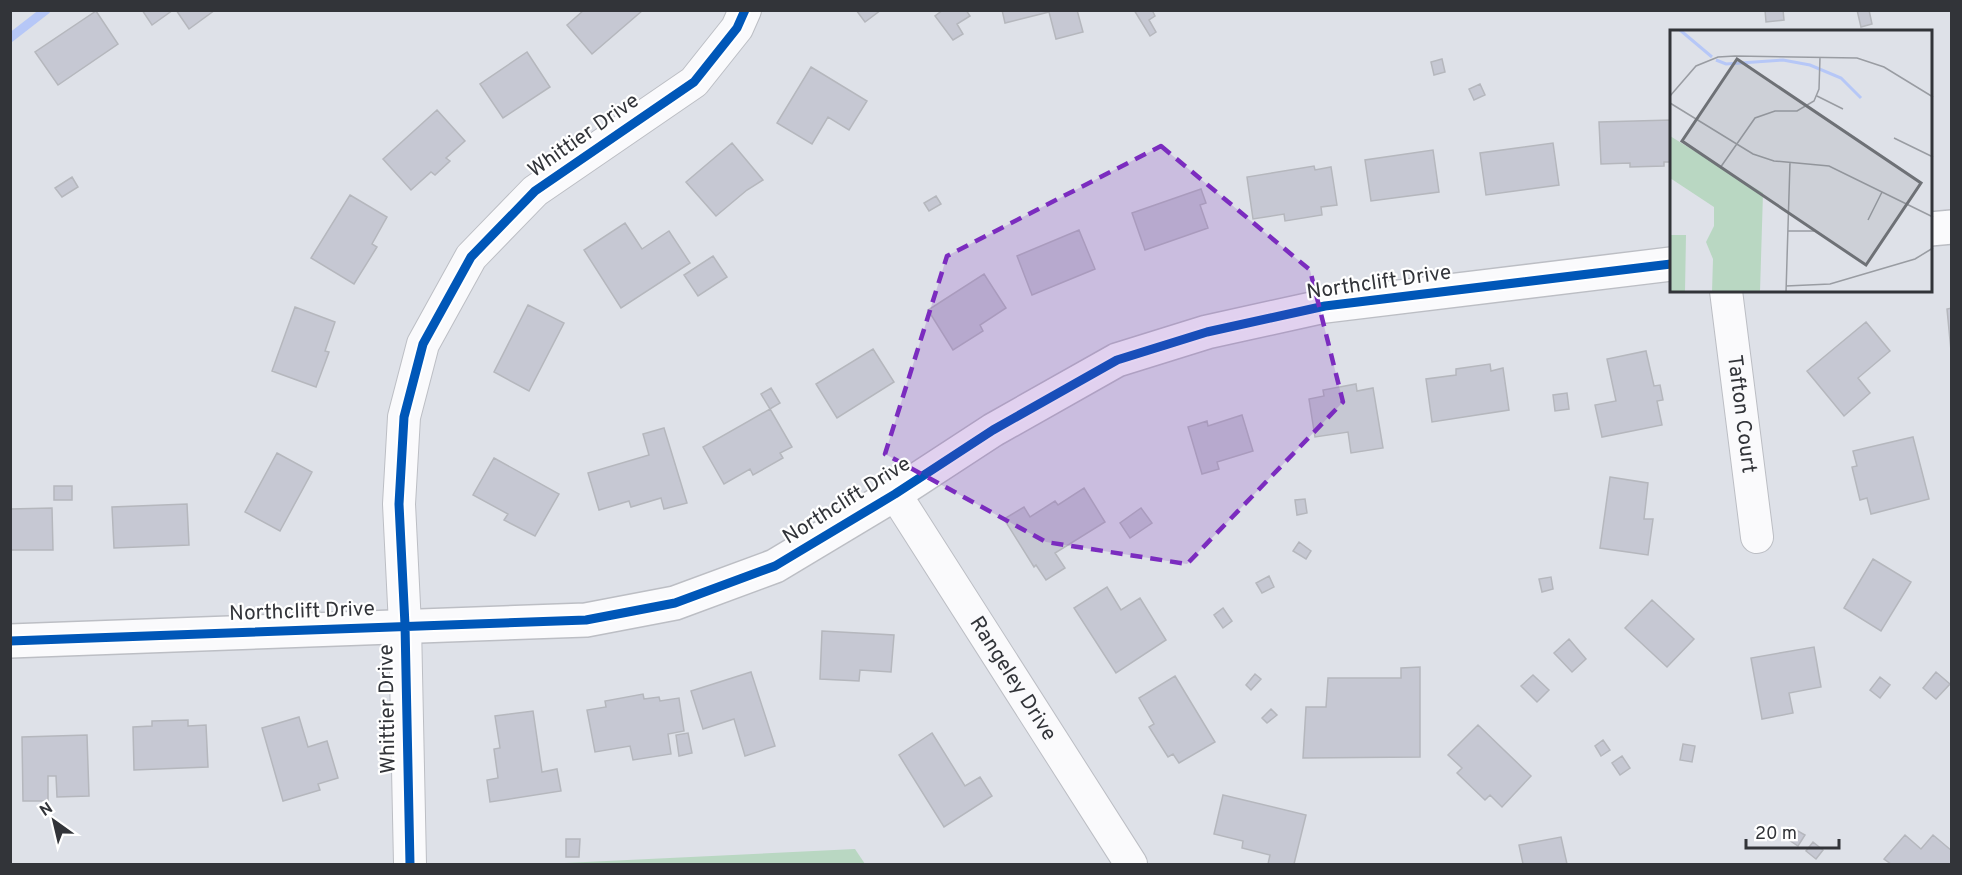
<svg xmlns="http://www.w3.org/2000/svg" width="1962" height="875" viewBox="0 0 1962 875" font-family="Overpass,sans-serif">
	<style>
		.green { fill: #b9d7c2 }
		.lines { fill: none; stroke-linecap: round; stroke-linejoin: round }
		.stream { stroke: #b6c7f7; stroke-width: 9 }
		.building { fill: #c6c8d3; stroke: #b5b7bd; stroke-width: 1.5 }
		.minor-casing { stroke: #bcbec4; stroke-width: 34 }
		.tertiary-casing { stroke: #bcbec4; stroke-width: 36 }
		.minor { stroke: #fafafc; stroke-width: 32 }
		.tertiary { stroke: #fafafc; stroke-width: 33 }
		.cycleway-casing { stroke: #fff; stroke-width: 13 }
		.cycleway { stroke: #0057b8; stroke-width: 9 }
		.marked { fill: #7b2cbf; fill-opacity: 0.2; stroke: #7b2cbf; stroke-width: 4.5; stroke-dasharray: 12 8; stroke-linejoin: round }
		.labels { text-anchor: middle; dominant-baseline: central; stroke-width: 4.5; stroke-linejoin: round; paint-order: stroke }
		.street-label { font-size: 21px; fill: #323439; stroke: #fff }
		.inset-river { fill: none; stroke: #b6c7f7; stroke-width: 3 }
		.inset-road { fill: none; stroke: #999ca2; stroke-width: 1.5 }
		.view { fill: #6e7176; fill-opacity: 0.15; stroke: #6e7176; stroke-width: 3 }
		.inset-edge { fill: none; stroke: #323439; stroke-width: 3 }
	</style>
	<rect width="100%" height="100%" fill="#dee1e8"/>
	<path class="green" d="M855 849 865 864H544Z"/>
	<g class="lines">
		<path class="stream" d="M10 38 46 10"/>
	</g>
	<path class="building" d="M142 10H173L152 25Z
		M176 10H215L189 29Z
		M584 10H643L592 54 567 25Z
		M856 10H881L865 22Z
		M943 10H966L970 16 957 24 963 34 953 40 935 16Z
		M1002 10H1077L1083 32 1056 39 1049 12 1005 23Z
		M1134 10H1152L1155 16 1149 20 1156 32 1150 36Z
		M1765 10H1783L1784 20 1766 22Z
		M1857 10H1869L1872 24 1861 27Z
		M96 11 118 44 58 85 35 52Z
		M527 52 550 87 503 118 480 84Z
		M1442 59 1445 72 1434 75 1431 62Z
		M811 67 867 101 849 130 828 117 812 144 777 123Z
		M1480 84 1485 95 1474 100 1469 89Z
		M437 110 465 141 446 158 450 161 435 175 431 172 411 190 383 159Z
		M1671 120V162H1664V166L1630 167V163L1601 164 1599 122Z
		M732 143 763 180 747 190 716 216 686 182Z
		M1553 143 1559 185 1486 195 1480 153Z
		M1433 150 1439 192 1371 201 1365 160Z
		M1314 166 1315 170 1331 167 1337 205 1321 207 1322 215 1285 221 1284 214 1253 219 1247 177Z
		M72 177 78 187 62 197 55 188Z
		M1201 189 1206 203 1200 205 1208 228 1145 250 1132 213Z
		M350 195 387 217 372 244 377 247 354 284 311 258Z
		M936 196 941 204 929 211 924 203Z
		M625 223 642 249 669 231 690 263 621 308 584 250Z
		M1079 230 1095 269 1032 295 1017 256Z
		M713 256 727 277 698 296 684 275Z
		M984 274 1006 308 980 325 983 331 953 350 928 310Z
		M528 305 564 323 529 391 494 372Z
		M295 307 335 322 325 351 329 352 316 387 272 371Z
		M1952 308V361L1947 309Z
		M1866 322 1890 351 1858 378 1870 393 1844 416 1807 371Z
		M873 349 894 382 837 418 816 384Z
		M1646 351 1654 386 1660 385 1663 400 1657 401 1662 425 1602 437 1595 405 1616 401 1607 359Z
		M1490 364 1491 371 1503 368 1509 410 1432 422 1426 379 1456 375V369Z
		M1356 384 1357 391 1373 388 1383 448 1351 453 1348 432 1315 437 1309 399 1324 396 1323 390Z
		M771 388 780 403 770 409 761 394Z
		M1567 393 1569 409 1555 411 1553 395Z
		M770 409 792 447 780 453 783 458 753 475 750 469 724 484 703 447Z
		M1242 415 1253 451 1217 462 1219 469 1202 474 1188 427 1207 421 1208 426Z
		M664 428 687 503 664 509 661 498 631 507 629 501 599 510 588 473 649 455 643 434Z
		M1913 437 1929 499 1871 514 1867 498 1860 500 1852 467 1857 466 1853 451Z
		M277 453 312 472 280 531 245 512Z
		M494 458 559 494 535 536 504 520 508 514 473 495Z
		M1610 477 1648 483 1644 519H1653L1648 555 1600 548Z
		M54 486H72V500H54Z
		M1084 488 1105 522 1055 553 1065 568 1046 580 1036 565 1034 567 1004 519 1024 507 1030 517 1055 501 1058 505Z
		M1305 499 1307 513 1297 515 1295 500Z
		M187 504 189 545 114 548 112 507Z
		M52 508 53 550H10V509Z
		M1141 508 1152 523 1130 538 1120 523Z
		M1299 542 1311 551 1306 559 1293 551Z
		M1873 559 1911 582 1881 631 1844 608Z
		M1269 576 1274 587 1262 593 1256 583Z
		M1551 577 1553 589 1542 592 1539 579Z
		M1107 587 1121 610 1140 598 1166 640 1116 673 1074 608Z
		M1652 600 1694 639 1667 667 1625 628Z
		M1223 608 1232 621 1223 628 1214 615Z
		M822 631 894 635 891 672 860 670 859 681 820 679Z
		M1569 639 1586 659 1572 672 1554 653Z
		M1814 647 1821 687 1789 693 1793 713 1762 719 1751 658Z
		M1420 667V757L1303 758 1306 707H1326L1328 678H1401V668Z
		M751 672 775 746 745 756 734 719 703 729 691 691Z
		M1936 672 1950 684 1936 699 1923 688Z
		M1255 674 1261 679 1251 690 1246 685Z
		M1533 675 1549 690 1537 702 1521 686Z
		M1175 676 1215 742 1179 763 1173 754 1168 757 1149 727 1154 724 1139 698Z
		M1880 677 1890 685 1880 698 1870 690Z
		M643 694 644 699 659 697 660 701 679 698 684 731 668 734 671 754 633 760 630 746 595 752 587 710 606 707 605 701Z
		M1271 709 1277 715 1267 723 1262 718Z
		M533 711 542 772 557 769 561 791 490 802 487 780 498 778 494 749 500 748 495 716Z
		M299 717 308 747 327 741 338 778 318 784 320 790 283 801 262 728Z
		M188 720V726L206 725 208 767 134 770 133 727 152 726V721Z
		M1478 725 1531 776 1502 807 1490 795 1485 800 1457 773 1462 768 1448 755Z
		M688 733 692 753 679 756 676 735Z
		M932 733 965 786 980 777 992 796 944 827 899 755Z
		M87 735 89 796 57 797 56 776H48V801H23L22 737Z
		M1603 740 1610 750 1601 756 1595 746Z
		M1683 744 1695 746 1692 762 1680 760Z
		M1622 756 1630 768 1620 775 1612 763Z
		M1223 795 1306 815 1294 864H1268L1270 855 1242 848 1243 841 1214 834Z
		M1796 830 1805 835 1798 846 1789 840Z
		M1905 835 1921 849 1933 835 1952 851V864H1891L1884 859Z
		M1561 837 1567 864H1523L1519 845Z
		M566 839H580L579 857H566Z
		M1813 842 1823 850 1816 859 1806 851Z"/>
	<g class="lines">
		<defs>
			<g id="minor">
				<path id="s1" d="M1726 291 1757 537"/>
				<path id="s2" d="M895 494 1131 864"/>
				<path d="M410 864 405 625 399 504 404 417 423 344 471 257 535 191 694 82 737 28 745 10"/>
			</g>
			<path id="tertiary" d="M1930 229 1952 227
				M10 641 586 620 675 603 775 566 895 494 993 430 1117 360 1207 332 1325 306 1671 264"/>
		</defs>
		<use href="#minor" class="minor-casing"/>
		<use href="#tertiary" class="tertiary-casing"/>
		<use href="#minor" class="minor"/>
		<use href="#tertiary" class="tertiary"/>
		<defs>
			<path id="cycleway" d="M10 641 586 620 675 603 775 566 895 494 993 430 1117 360 1207 332 1325 306 1671 264
				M410 864 405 625 399 504 404 417 423 344 471 257 535 191 694 82 737 28 745 10"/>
		</defs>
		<use href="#cycleway" class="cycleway-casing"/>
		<use href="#cycleway" class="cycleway"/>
	</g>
	<path class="marked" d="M1161 146 1310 270 1343 402 1187 564 1046 542 885 454 947 256Z"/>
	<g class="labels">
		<g class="street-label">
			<text transform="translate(584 136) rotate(-35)">Whittier Drive</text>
			<text transform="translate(1379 283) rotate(-8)">Northclift Drive</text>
			<text stroke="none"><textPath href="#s1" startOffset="124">Tafton Court</textPath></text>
			<text transform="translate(847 501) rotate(-32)">Northclift Drive</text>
			<text transform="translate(302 612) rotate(-2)">Northclift Drive</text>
			<text stroke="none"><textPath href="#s2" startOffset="219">Rangeley Drive</textPath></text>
			<text transform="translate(388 709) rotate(-91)">Whittier Drive</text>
		</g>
	</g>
	<g transform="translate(1670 30)">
		<rect width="262" height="262" fill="#dee1e8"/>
		<path d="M0 106 93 163 90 262H42L43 229 36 212 44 196V177L0 148ZM0 205H16L15 262H0Z" fill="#b9d7c2"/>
		<path class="inset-river" d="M10 0 42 27M46 30 56 34 113 30 140 35 171 48 191 68"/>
		<path class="inset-road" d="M0 66 26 36 48 27 65 26 187 28 214 37 263 67M147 66 173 79M0 73 83 124 104 131 159 136 263 187M224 108 263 127M50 138 85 88 105 81H127L144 71 149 59 150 27M198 190 212 162M118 201H144M116 256 160 254 245 229 263 218M116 262 120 132"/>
		<path class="view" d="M67 29 251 153 196 235 12 111Z"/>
		<rect width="262" height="262" class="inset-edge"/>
	</g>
	<rect width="1962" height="875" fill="none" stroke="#323439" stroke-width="24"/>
	<g transform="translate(54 821) rotate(326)" stroke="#ffffff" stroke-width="4.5" paint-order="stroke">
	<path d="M0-4.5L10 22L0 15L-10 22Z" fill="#323439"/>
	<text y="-9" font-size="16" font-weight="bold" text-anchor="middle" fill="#323439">N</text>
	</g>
	<path d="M1746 839v9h93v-9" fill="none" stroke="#323439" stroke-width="3"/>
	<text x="1755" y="839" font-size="18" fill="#323439" stroke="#ffffff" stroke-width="4.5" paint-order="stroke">20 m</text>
</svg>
